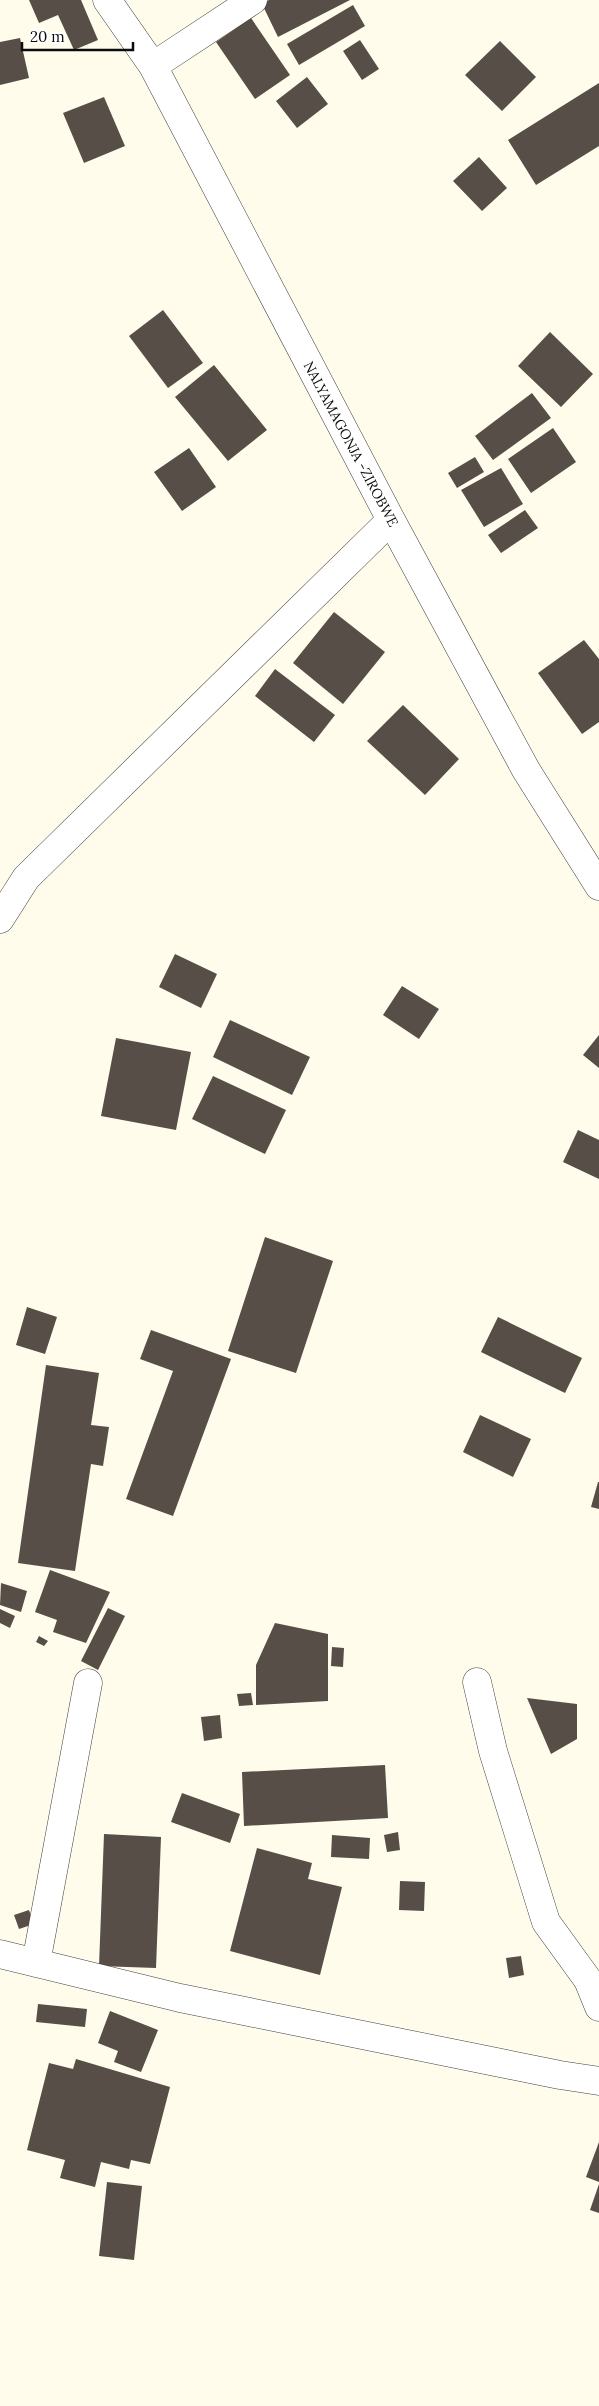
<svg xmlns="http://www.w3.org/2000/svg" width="599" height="2406" viewBox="0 0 599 2406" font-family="Lora,serif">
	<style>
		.building { fill: #564e47 }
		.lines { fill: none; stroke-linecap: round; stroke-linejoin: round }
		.minor-casing { stroke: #3f3f3f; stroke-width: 29 }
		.minor { stroke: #fff; stroke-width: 28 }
		.labels { text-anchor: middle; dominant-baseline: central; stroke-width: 5; stroke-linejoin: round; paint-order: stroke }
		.street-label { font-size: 14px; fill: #0c0c0c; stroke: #fff }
	</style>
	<rect width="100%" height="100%" fill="#fffceb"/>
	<path class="building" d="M29 0H81L98 40 74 50 58 15 39 23Z
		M269 0H350L278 37 262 4Z
		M353 5 365 26 299 65 287 44Z
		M251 18 290 75 255 99 216 42Z
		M20 38 29 78 0 85V42Z
		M360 40 379 69 362 80 343 51Z
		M500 41 536 77 502 111 465 75Z
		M307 77 328 104 297 128 276 101Z
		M599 83V146L536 185 508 140Z
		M104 97 125 146 84 163 63 113Z
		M479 157 507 188 482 211 453 181Z
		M163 310 203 363 168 388 129 336Z
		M550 332 593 374 561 407 518 366Z
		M214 365 267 430 228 461 175 397Z
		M532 393 551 418 493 460 475 436Z
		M553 428 576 462 531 493 508 459Z
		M189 448 216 487 182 511 154 472Z
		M475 457 484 472 457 488 448 473Z
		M501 468 523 504 484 527 461 490Z
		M525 510 538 528 501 553 488 535Z
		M334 612 385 652 343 704 293 663Z
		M584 640 599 659V722L582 734 538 673Z
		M275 669 335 715 314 742 255 696Z
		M403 705 459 759 425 795 367 741Z
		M175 954 217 974 201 1008 159 987Z
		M402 986 439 1009 419 1039 383 1015Z
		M230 1020 310 1057 292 1095 213 1057Z
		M599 1035V1068L583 1055Z
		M116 1038 191 1052 176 1130 101 1116Z
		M213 1076 286 1110 265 1154 192 1119Z
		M578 1130 599 1140V1179L563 1162Z
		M265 1237 333 1261 296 1373 228 1351Z
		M27 1307 57 1317 45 1354 16 1345Z
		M498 1317 582 1358 565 1393 481 1352Z
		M151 1330 231 1359 173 1516 126 1499 173 1371 140 1359Z
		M46 1365 99 1373 91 1425 109 1427 103 1466 91 1464 75 1571 18 1563Z
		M480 1415 531 1439 513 1477 463 1452Z
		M598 1482H599V1509L591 1507Z
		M50 1570 110 1592 86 1643 53 1632 57 1620 35 1612Z
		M1 1583 27 1591 21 1612 0 1605Z
		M108 1608 125 1616 98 1670 81 1661Z
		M0 1609 15 1616 10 1628 0 1623Z
		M275 1623 328 1634V1701L256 1705V1665Z
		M39 1636 48 1641 44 1646 36 1642Z
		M332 1647 344 1648 343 1667 331 1666Z
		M251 1693 253 1705 239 1706 237 1694Z
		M527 1698 577 1704V1739L551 1754Z
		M220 1715 222 1738 204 1741 201 1717Z
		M385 1765 388 1818 244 1826 242 1772Z
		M182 1793 240 1814 230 1843 171 1822Z
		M398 1832 400 1850 387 1852 384 1835Z
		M104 1834 161 1837 156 1968 99 1966Z
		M332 1835 370 1838 369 1859 331 1857Z
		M257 1848 312 1863 308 1879 342 1887 320 1975 230 1951Z
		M400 1881 425 1882 424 1911 399 1910Z
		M29 1910 34 1924 19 1929 14 1915Z
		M521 1956 524 1975 509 1978 506 1958Z
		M38 2004 87 2009 85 2027 36 2022Z
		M110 2011 158 2030 141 2072 114 2062 118 2051 98 2043Z
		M76 2059 170 2087 150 2164 131 2160 129 2169 101 2162 95 2187 60 2178 65 2160 27 2150 49 2063 73 2069Z
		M599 2142V2182L586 2177Z
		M107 2182 142 2186 134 2260 99 2256Z
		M599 2184V2213L590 2210Z"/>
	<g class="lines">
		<defs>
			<path id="minor" d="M107 0 153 66 391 520 526 770 599 886
				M153 66 253 0
				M0 919 26 878 391 520
				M477 1682 493 1751 546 1922 588 1980 599 2007
				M0 1954 180 1998 560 2075 599 2081
				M36 1963 88 1683"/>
		</defs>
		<use href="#minor" class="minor-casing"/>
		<use href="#minor" class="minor"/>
	</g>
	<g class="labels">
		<g class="street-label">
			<text transform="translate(351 444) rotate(62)">NALYAMAGONJA -ZIROBWE</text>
		</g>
	</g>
	<path d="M22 42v8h111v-8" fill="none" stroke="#0c0c0c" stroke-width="2.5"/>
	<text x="30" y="42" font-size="15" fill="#0c0c0c" stroke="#ffffff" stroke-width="4" paint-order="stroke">20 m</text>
</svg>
